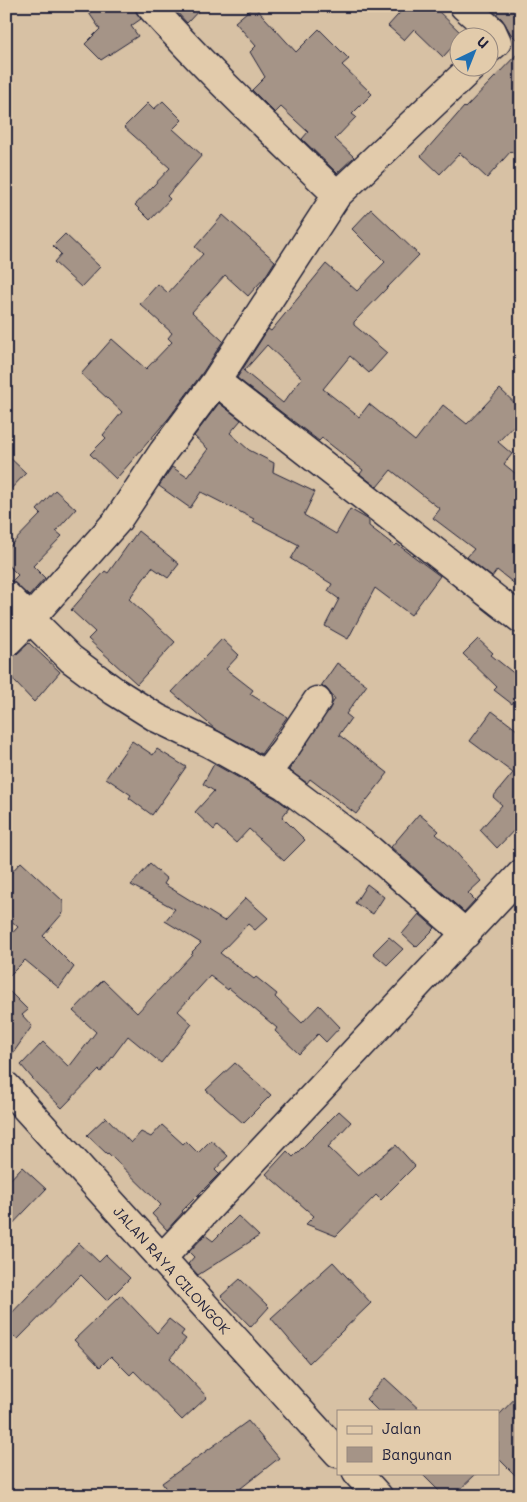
<svg xmlns="http://www.w3.org/2000/svg" width="527" height="1502" viewBox="0 0 527 1502" font-family="Mali,sans-serif">
	<style>
		.building { fill: #a59487; stroke: #22223b; fill-rule: evenodd }
		.lines { fill: none; stroke-linecap: round; stroke-linejoin: round }
		.minor-casing { stroke: #22223b; stroke-width: 31 }
		.highway-casing { stroke: #22223b; stroke-width: 31 }
		.minor { stroke: #e2cbab; stroke-width: 28 }
		.highway { stroke: #e2cbab; stroke-width: 28 }
		.labels { text-anchor: middle; dominant-baseline: central; stroke-width: 4; stroke-linejoin: round; paint-order: stroke }
		.street-label { font-size: 14px; fill: #22223b; stroke: #e2cbab }
	</style>
	<rect width="100%" height="100%" fill="#d7c1a4"/>
	<filter id="ink" filterUnits="userSpaceOnUse"><feTurbulence type="fractalNoise" baseFrequency=".02" numOctaves="2"/><feDisplacementMap in="SourceGraphic" scale="10" xChannelSelector="R" yChannelSelector="G"/><feConvolveMatrix kernelMatrix="1 2 1 2 8 2 1 2 1" color-interpolation-filters="sRGB"/></filter>
	<g filter="url(#ink)">
		<path class="building" d="M99 6H135V10L141 19 131 26 138 36 101 60 85 44 100 29 89 13Z
			M178 6H203L187 23 175 10Z
			M254 6 296 52 319 29 349 59 342 65 372 94 352 114 356 117 335 139 354 157 337 173 302 139 308 132 281 107 275 113 252 90 265 77 250 52 256 46 235 22Z
			M406 6H433L463 35 443 57 414 29 404 40 388 26Z
			M488 6H521V44L511 34 502 19Z
			M521 50V160L511 151 487 178 460 153 440 174 421 156 464 107 465 108Z
			M163 101 182 120 173 129 202 155 167 196 170 199 150 220 135 205 170 168 124 127 148 103 154 109Z
			M371 209 419 255 354 322V325L387 353 369 373 350 356 323 389 359 417 369 404 415 441 443 405 467 424 500 389 521 409V418L498 442 512 454 504 464 521 478V589L497 570 492 577 467 557 474 549 433 518 440 509 391 470 377 487 360 474 363 470 322 438 319 441 237 378 268 329 271 331 326 264 357 291 385 262 352 229ZM267 345 302 378 283 403 244 371Z
			M223 215 275 261 265 277 248 296 225 275 192 312 223 341 203 372 168 419 116 479 90 454 106 438 103 435 122 412 81 374 112 339 146 369 172 342 168 338 172 333 140 304 158 284 168 293 203 254 195 247Z
			M65 234 100 267 81 287 54 262 61 254 53 246Z
			M219 403 241 420 230 433 249 450 274 463 273 472 315 492 304 515 336 534 350 509 369 520V526L395 546 397 544 440 576 411 615 375 588 348 639 325 626 339 599 328 591 332 584 291 559 299 545 253 521 254 519 201 492 190 508 159 486 172 467 187 477 208 449 194 436Z
			M6 454 26 473 6 494Z
			M55 490 76 509 56 531 62 536 33 566 45 578 29 596 12 581 18 575 6 563V550L41 514 37 510Z
			M138 531 179 564 168 578 152 567 129 599 175 642 137 684 88 639 95 632 71 610 105 571 108 573Z
			M222 639 239 655 226 669 253 690 250 694 287 717 261 754 215 729 172 692Z
			M478 639 493 653 491 655 521 679V691L512 704 494 690 497 687 463 654Z
			M29 643 60 672 34 702 14 681 6 661V658L17 654Z
			M337 663 367 685 346 714 351 718 339 735 388 773 356 814 310 779 307 783 289 770 335 699 326 688 321 686Z
			M492 711 521 733V823L497 848 480 830 502 805 493 797 513 773 470 741Z
			M132 741 153 755 157 749 186 767 152 815 129 798 131 795 106 778Z
			M214 764 275 798 289 808 282 817 305 840 284 861 249 829 236 843 217 826 214 830 195 812 214 791 203 784Z
			M419 814 439 831 436 834 454 850 481 881 468 893 475 900 464 912 391 847Z
			M21 862 63 901V913L43 936 74 967 59 988 25 960 6 979V940L18 927 6 916V878Z
			M150 864 167 879 164 884 224 921 246 898 268 918 255 930 248 924 220 953 254 979 256 977 277 994 275 997 302 1023 319 1005 340 1027 326 1042 318 1034 299 1054 275 1031 277 1028 229 988 228 990 210 976 178 1011 192 1024 161 1063 128 1036 101 1072 99 1070 62 1108 38 1085 21 1065 43 1042 69 1067 96 1032 73 1011 103 980 137 1013 193 953 192 952 201 943 165 921 175 909 131 885Z
			M367 884 384 897 373 914 355 903Z
			M419 914 435 928 416 947 402 934Z
			M389 937 403 949 387 965 373 953Z
			M6 988 28 1010 22 1015 32 1026 6 1063Z
			M235 1063 271 1095 243 1123 206 1090Z
			M339 1111 351 1122 328 1147 358 1176 396 1145 415 1166 381 1200 376 1195 336 1236 306 1224 314 1216 266 1174 287 1151 293 1157Z
			M106 1117 131 1143 141 1132 151 1137 162 1125 183 1144 186 1141 198 1153 211 1140 228 1156 215 1170 219 1174 182 1211 183 1212 167 1230 152 1214 161 1205 108 1153 107 1154 87 1135Z
			M22 1167 46 1189 6 1231V1184Z
			M238 1216 259 1236 198 1275 188 1264 194 1257 189 1252 205 1235 213 1241Z
			M79 1243 99 1262 106 1255 130 1278 107 1301 81 1275 17 1340 6 1329V1319Z
			M333 1262 371 1303 309 1363 271 1318Z
			M240 1279 269 1307 251 1327 221 1296Z
			M121 1295 157 1333 169 1319 184 1331 181 1335 186 1339 170 1358 207 1397 182 1420 134 1371 130 1375 111 1356 100 1367 74 1340Z
			M385 1378 421 1411H378L366 1399Z
			M521 1392V1481L498 1458V1416Z
			M248 1421 279 1458 231 1496H171L162 1483Z
			M421 1473H477L453 1496H444Z"/>
		<g class="lines">
			<defs>
				<path id="minor" d="M150 6C209 73 274 133 337 195
					M464 6 492 31 497 42 490 48
					M216 381 521 619
					M6 595 71 659 114 691 157 718 211 744 284 785 370 850 466 934
					M6 643 31 618 117 521 163 452 216 381 337 195 471 68
					M265 775 285 749 317 701
					M161 1259 521 874"/>
				<path id="highway" d="M6 1086 338 1453
					M357 1473 378 1496"/>
			</defs>
			<use href="#minor" class="minor-casing"/>
			<use href="#highway" class="highway-casing"/>
			<use href="#minor" class="minor"/>
			<use href="#highway" class="highway"/>
		</g>
	</g>
	<g class="labels">
		<g class="street-label">
			<text transform="translate(172 1270) rotate(48)">JALAN RAYA CILONGOK</text>
		</g>
	</g>
	<rect width="527" height="1502" fill="none" stroke="#e2cbab" stroke-width="25"/>
	<rect x="12" y="12" width="502" height="1477" fill="none" stroke="#22223b" stroke-width="2" filter="url(#ink)"/>
	<rect x="337" y="1410" width="162" height="65" fill="#e2cbab" stroke="#95877e"/>
	<rect x="347" y="1426" width="25" height="8" fill="#e2cbab" stroke="#95877e"/>
	<text x="382" y="1434" font-size="15" fill="#22223b">Jalan</text>
	<rect x="347" y="1447" width="25" height="15" fill="#a59487" stroke="#95877e"/>
	<text x="382" y="1460" font-size="15" fill="#22223b">Bangunan</text>
	<g transform="translate(474 52) rotate(43)"><circle r="24" fill="#e2cbab" stroke="#95877e"/>
	<path d="M0-4L9 19L0 12L-9 19Z" fill="#1f6fb2"/>
	<text y="-8" font-size="14" font-weight="bold" text-anchor="middle" fill="#22223b">U</text>
	</g>
</svg>
